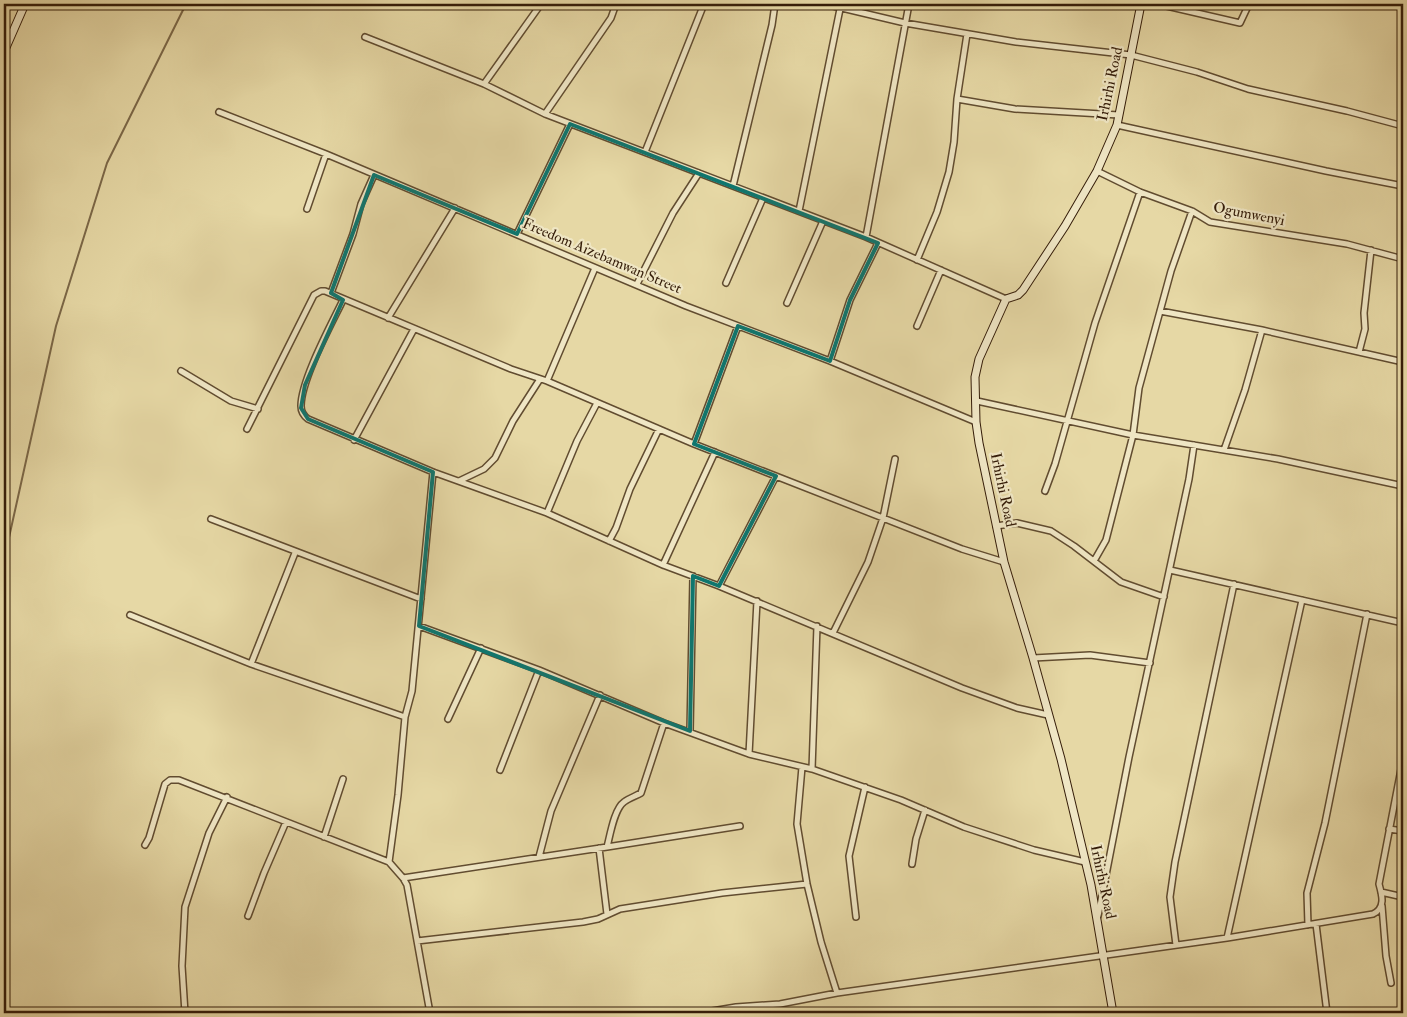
<svg xmlns="http://www.w3.org/2000/svg" width="1407" height="1017" viewBox="0 0 1407 1017" font-family="'IM FELL Double Pica',serif">
	<style>
		.lines { fill: none; stroke-linecap: round; stroke-linejoin: round }
		.stream { stroke: #7b6747; stroke-width: 2 }
		.street-casing { stroke: #614c30; stroke-width: 8 }
		.secondary-casing { stroke: #351d09; stroke-width: 9 }
		.street { stroke: #efe6c4; stroke-width: 5 }
		.secondary { stroke: #efe6c4; stroke-width: 7 }
		.marked { fill: none; stroke: #0f766e; stroke-width: 4; stroke-linejoin: round }
		.labels { text-anchor: middle; dominant-baseline: central; stroke-width: 4.5; stroke-linejoin: round; paint-order: stroke }
		.street-label { font-size: 15px; fill: #351d09; stroke: #efe6c4 }
	</style>
	<rect width="100%" height="100%" fill="#e6d8a5"/>
	<filter id="stains"><feTurbulence type="fractalNoise" baseFrequency=".004" numOctaves="4"/><feColorMatrix values="0 0 0 0 .2 0 0 0 0 .09 0 0 0 0 .02 0 0 0 .5 -.17"/></filter>
	<radialGradient id="worn" r=".72"><stop offset=".6" stop-color="#630" stop-opacity="0"/><stop offset="1" stop-color="#630" stop-opacity=".3"/></radialGradient>
	<g class="lines">
		<path class="stream" d="M4 560 56 326 107 163 186 4"/>
		<defs>
			<path id="street" d="M825 4 905 23 1016 42 1131 55 1197 72 1248 89 1347 111 1403 126
				M1158 4 1240 23 1249 4
				M365 37 484 84 545 114 866 237 1006 299
				M484 84 541 4
				M957 99 1015 109 1119 115
				M219 112 326 154 686 306 830 361 976 422
				M545 114 611 18 616 4
				M1117 125 1326 171 1403 186
				M645 152 704 4
				M1097 171 1140 192 1192 211 1210 222 1347 244 1403 259
				M733 186 772 25 775 4
				M307 209 326 154
				M799 211 841 4
				M517 234 570 124
				M866 237 909 4
				M917 260 937 212 949 172 954 142 957 99 967 34
				M726 283 763 198
				M637 284 673 213 699 173
				M331 293 353 234 361 204 374 175
				M343 300C331 325 301 380 301 406 301 412 304 416 308 419L433 472 547 513 663 565 719 586 962 688 1017 708 1048 715
				M787 303 823 221
				M1160 311 1262 330 1403 362
				M388 318 455 208
				M917 326 941 270
				M1359 352 1365 329 1364 313 1371 250
				M830 361 850 300 878 243
				M181 371 231 401 258 409
				M547 381 595 268
				M977 401 1133 435 1278 459 1403 486
				M247 429 314 295 321 291H325L511 369 547 381 694 444 962 549 1004 562
				M354 440 414 329
				M694 444 738 326
				M1224 450 1245 390 1262 330
				M459 481 484 469 495 458 513 421 540 379
				M1045 491 1055 464 1095 323 1140 192
				M547 513 577 441 597 403
				M211 519 421 599
				M996 526 1017 523 1051 531 1074 546 1121 582 1164 597
				M609 541 616 528 630 489 659 429
				M1094 561 1106 540 1133 435 1139 388 1171 271 1192 211
				M663 565 715 452
				M1170 570 1403 623
				M719 586 776 476
				M130 615 251 664 405 717
				M419 626 539 670 664 723 749 754 812 769 901 800 964 827 1034 850 1085 862
				M833 633 868 562 883 518 895 459
				M1033 658 1090 655 1150 663
				M251 664 295 553
				M448 719 481 648
				M690 731 693 576
				M749 754 757 601
				M802 767 797 824 807 884 821 942 837 993
				M812 769 817 626
				M500 770 539 670
				M1389 829 1403 831
				M324 837 343 779
				M145 845 149 838 165 784 170 780H179L389 862
				M607 847 740 826
				M599 848 607 914
				M539 857 551 811 600 695
				M912 864 916 839 925 810
				M403 878 607 847C610 836 614 809 624 802 629 798 636 796 641 793L664 723
				M1381 892 1403 897
				M1382 906 1386 956 1391 983
				M248 916 264 873 286 822
				M1098 916 1129 757 1189 479 1194 445
				M856 917 849 856 865 787
				M1316 924 1327 1013
				M1308 925 1307 893 1325 823 1367 614
				M1227 938 1302 600
				M417 941 583 922 598 919 620 909 722 893 807 884
				M1176 945 1170 897 1175 862 1234 584
				M185 1013 182 966 185 907 209 833 227 797
				M430 1013 407 885 403 878 389 862 398 795 405 717 412 691 433 472
				M700 1013 736 1007 780 1004 837 993 1227 938 1373 914C1386 908 1382 895 1379 884L1403 759"/>
			<path id="secondary" d="M4 52 25 4
				M1113 1013 1091 885 1061 759 1033 658 1004 562 979 443 976 422 975 377 979 359 1006 299 1018 295 1023 290 1065 226 1097 171 1117 125 1141 4"/>
		</defs>
		<use href="#street" class="street-casing"/>
		<use href="#secondary" class="secondary-casing"/>
		<use href="#street" class="street"/>
		<use href="#secondary" class="secondary"/>
	</g>
	<path class="marked" d="M570 124 878 243 850 300 830 361 738 326 694 444 776 476 719 586 693 576 690 731 419 626 433 472 308 419 301 408 305 385 343 300 331 293 374 175 517 234Z"/>
	<g class="labels">
		<g class="street-label">
			<text transform="translate(1110 84) rotate(-78)">Irhirhi Road</text>
			<text transform="translate(1249 214) rotate(11)">Ogumwenyi</text>
			<text transform="translate(602 256) rotate(23)">Freedom Aizebamwan Street</text>
			<text transform="translate(1003 490) rotate(78)">Irhirhi Road</text>
			<text transform="translate(1103 882) rotate(78)">Irhirhi Road</text>
		</g>
	</g>
	<rect width="1407" height="1017" fill="none" stroke="#e6d8a5" stroke-width="20"/>
	<rect x="5" y="5" width="1397" height="1007" fill="none" stroke="#351d09" stroke-width="2.5"/>
	<rect x="10" y="10" width="1387" height="997" fill="none" stroke="#351d09"/>
	<rect width="100%" height="100%" filter="url(#stains)"/>
	<rect width="100%" height="100%" fill="url(#worn)"/>
</svg>
